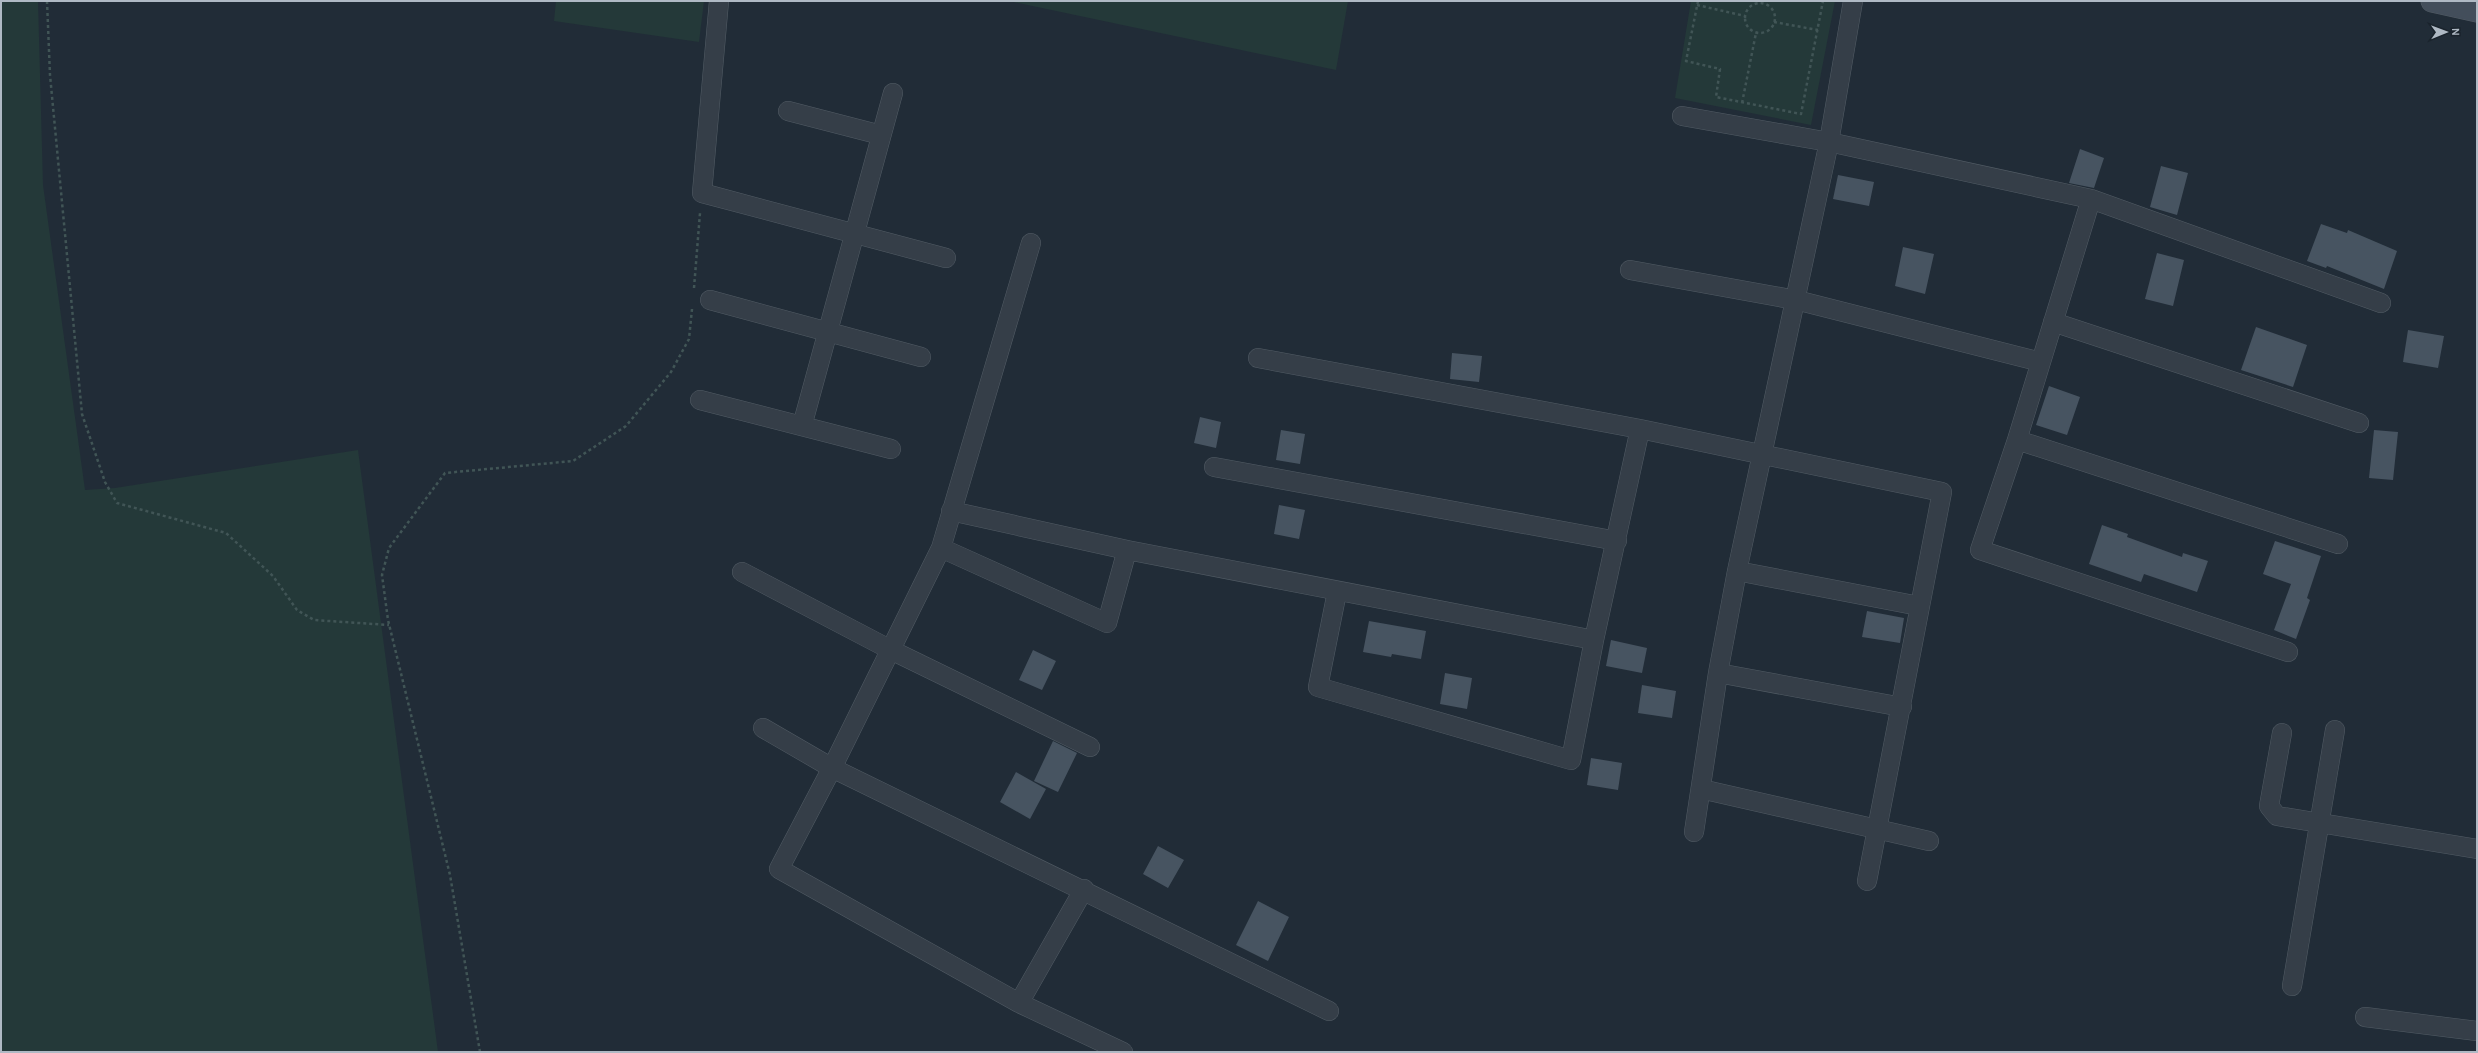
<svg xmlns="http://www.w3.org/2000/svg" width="2478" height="1053" viewBox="0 0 2478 1053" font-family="Karla,sans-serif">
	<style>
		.green { fill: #243939 }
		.building { fill: #475461 }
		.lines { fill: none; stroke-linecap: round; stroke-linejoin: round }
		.minor-casing { stroke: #525c65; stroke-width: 20 }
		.secondary-casing { stroke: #525c65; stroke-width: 23 }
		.path { stroke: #415556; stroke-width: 2.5; stroke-dasharray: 3 3; stroke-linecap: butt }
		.minor { stroke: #353e48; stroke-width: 19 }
		.secondary { stroke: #434e5b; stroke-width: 22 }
	</style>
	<rect width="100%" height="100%" fill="#212c37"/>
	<path class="green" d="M1 1H38L43 185 85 490 115 488 358 450 438 1052H1Z
		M556 1H704L699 42 554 21Z
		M1009 1H1348L1336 70Z
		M1691 1H1835L1811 125 1675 98Z"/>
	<path class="building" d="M2080 149 2104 158 2094 188 2069 183Z
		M2161 166 2188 173 2177 215 2150 207Z
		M1838 175 1874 182 1869 206 1833 199Z
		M2321 224 2347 233 2348 230 2397 251 2384 289 2327 266 2326 268 2307 261Z
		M1903 247 1934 254 1925 294 1895 286Z
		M2157 253 2184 260 2173 306 2145 299Z
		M2256 327 2307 345 2293 387 2241 370Z
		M2408 330 2444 336 2438 368 2403 362Z
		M1452 353 1482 356 1479 382 1450 379Z
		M2049 386 2080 397 2067 435 2036 425Z
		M1200 417 1221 422 1216 448 1194 443Z
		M1281 430 1305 434 1300 464 1276 460Z
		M2374 430 2398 432 2393 480 2369 478Z
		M1279 505 1305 510 1299 539 1274 534Z
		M2102 525 2128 534 2127 537 2182 557 2183 553 2208 561 2197 592 2144 574 2141 582 2089 564Z
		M2275 541 2321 556 2307 598 2310 600 2296 639 2274 630 2291 584 2263 574Z
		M1867 611 1904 618 1900 643 1862 637Z
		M1369 621 1426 631 1421 659 1392 654 1391 657 1363 652Z
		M1611 640 1647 648 1642 673 1606 666Z
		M1033 650 1056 661 1042 690 1019 680Z
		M1445 673 1472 678 1467 709 1440 704Z
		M1642 685 1676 691 1672 718 1638 713Z
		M1053 741 1077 753 1058 792 1034 781Z
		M1591 758 1622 763 1618 790 1587 785Z
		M1016 772 1046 789 1030 819 1000 802Z
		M1158 846 1184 860 1168 888 1143 874Z
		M1258 901 1289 917 1268 961 1236 945Z"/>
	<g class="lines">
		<defs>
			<path id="minor" d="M719 1 702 193 946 258
				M788 111 881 135
				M1682 116 1829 142 2091 199 2381 303
				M2091 199 2017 440 1980 550 2288 652
				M1031 243 941 548 832 768 779 869 1019 1003 1123 1052
				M1630 270 1796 300 2041 362
				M710 300 921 357
				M2053 322 2359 423
				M1258 358 1640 429 1942 492 1867 881
				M700 400 891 449
				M802 426 893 93
				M2017 440 2338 544
				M1214 467 1617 541
				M951 511 1127 550 1594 640
				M941 548 1107 623 1127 550
				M1737 571 1919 606
				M742 572 891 650 1090 747
				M1337 592 1318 687 1571 760 1594 640 1640 429
				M1718 673 1902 707
				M763 728 832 768 1329 1011
				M2282 733 2269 806 2277 816 2477 849
				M1701 789 1929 841
				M1694 832 1718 673 1737 571 1829 142 1853 1
				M2292 986 2335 730
				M1019 1003 1084 889
				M2365 1017 2477 1031"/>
			<path id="secondary" d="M2432 1 2477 11"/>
		</defs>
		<use href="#minor" class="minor-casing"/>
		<use href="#secondary" class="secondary-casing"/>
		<path class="path" d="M47 1 50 75 82 414 105 482 117 503 226 533 273 576 297 610 314 620 389 625
			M1698 1 1686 61 1720 69 1716 97 1801 114 1823 1
			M1745 18a15 15 0 1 1 30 0a15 15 0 1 1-30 0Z
			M1697 5 1745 16
			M1774 22 1818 30
			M1742 103 1756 33
			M694 288 700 213
			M480 1052 450 875 388 620 382 575 389 548 445 473 573 461 626 426 671 372 689 339 692 309"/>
		<use href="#minor" class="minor"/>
		<use href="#secondary" class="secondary"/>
	</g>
	<rect width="2478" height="1053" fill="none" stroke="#afb9c4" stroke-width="4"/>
	<g transform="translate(2446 32) rotate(89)" stroke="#1a232c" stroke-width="3" paint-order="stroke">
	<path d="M0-3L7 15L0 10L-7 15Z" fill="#afb9c4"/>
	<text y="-6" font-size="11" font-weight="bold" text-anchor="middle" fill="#afb9c4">N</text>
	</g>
</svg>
